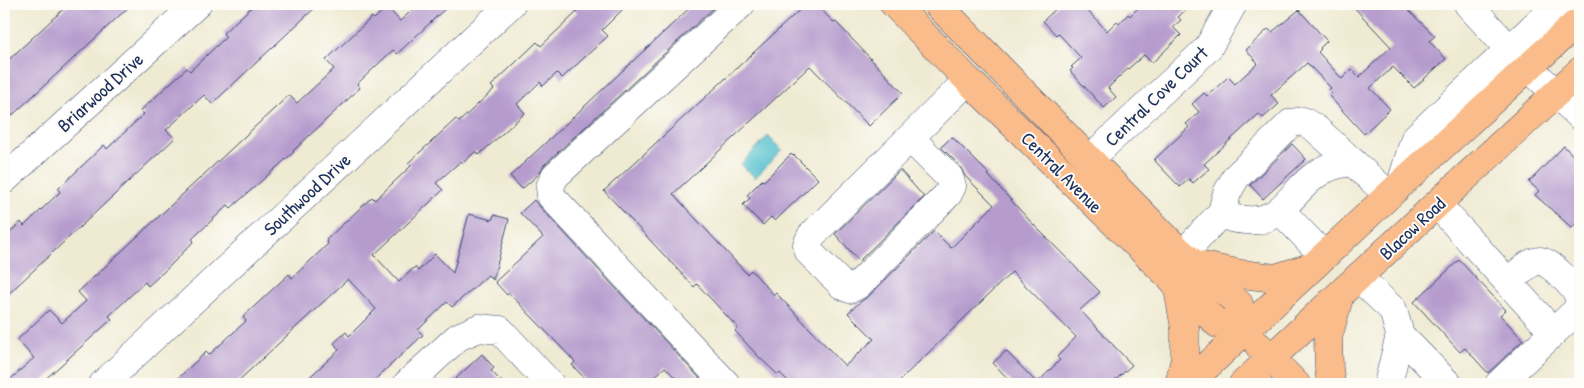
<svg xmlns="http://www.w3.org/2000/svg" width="1584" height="388" viewBox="0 0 1584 388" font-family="'Patrick Hand',sans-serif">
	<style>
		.water { fill: #55c1ce; stroke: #387896 }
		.building { fill: #b69ccd }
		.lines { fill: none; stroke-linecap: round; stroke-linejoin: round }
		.minor-casing { stroke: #3b4b6f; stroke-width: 29 }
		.major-casing { stroke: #3b4b6f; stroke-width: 29 }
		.minor { stroke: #fff; stroke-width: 28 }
		.major { stroke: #f9bc8a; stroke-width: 28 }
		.labels { text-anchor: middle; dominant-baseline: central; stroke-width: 4; stroke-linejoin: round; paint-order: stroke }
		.street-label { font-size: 19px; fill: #1b2f5e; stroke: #fdfcf7 }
	</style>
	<rect width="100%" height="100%" fill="#fdfcf7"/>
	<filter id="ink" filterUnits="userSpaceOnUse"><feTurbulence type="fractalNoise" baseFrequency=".02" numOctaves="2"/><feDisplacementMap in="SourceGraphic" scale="10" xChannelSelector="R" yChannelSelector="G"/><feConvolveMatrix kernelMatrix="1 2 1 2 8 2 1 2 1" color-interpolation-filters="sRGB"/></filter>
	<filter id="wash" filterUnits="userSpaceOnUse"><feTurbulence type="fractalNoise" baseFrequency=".0096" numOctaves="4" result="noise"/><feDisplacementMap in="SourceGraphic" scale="20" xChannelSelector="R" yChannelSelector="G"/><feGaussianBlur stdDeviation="1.12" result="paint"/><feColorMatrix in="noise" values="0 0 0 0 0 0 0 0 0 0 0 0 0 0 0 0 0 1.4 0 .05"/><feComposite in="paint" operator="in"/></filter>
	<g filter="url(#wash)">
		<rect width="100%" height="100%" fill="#efead2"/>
		<path class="water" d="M768 136 782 150 755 178 741 164Z"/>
		<g id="blocks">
			<path class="building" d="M69 4H132L4 123V64Z
				M255 4H319L212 104 204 95 166 130 175 138 4 298V238L21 222 24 226 60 192 58 189 104 145 107 149 144 114 140 111 187 68 190 71 226 37 223 33Z
				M419 4H450L397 54 393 50 357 84 360 88 293 151 294 152 231 208 228 205 192 239 194 241 170 266 148 286 145 282 109 316 112 319 40 384H5L34 358 17 340 49 310 62 323 86 301 78 292 289 95 297 103 334 69 326 60 372 17 374 19 387 7 400 21Z
				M569 4H628L602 30 608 36 562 78 557 73 543 86 540 82 517 104 525 113 479 155 476 151 463 163 461 161 436 183 443 190 374 255 399 282 415 267 418 271 435 254 453 273 469 214 492 220 494 215 509 219 493 280 488 275 452 307 447 302 418 330 423 335 370 384H302L339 350 334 343 346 332 349 336 376 309 348 279 235 384H172L206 352 209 355 246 321 243 317 289 274 292 278 328 244 326 240 372 197 375 200 411 166 408 163 430 143 456 119 459 122 494 89 491 86 537 42 541 46 577 12Z
				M694 4H718L544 165 539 174 522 189 510 176Z
				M806 4H816L834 23 836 22 903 93 869 126 810 66 673 194 747 274 751 270 774 295 776 293 845 366 874 339 848 313 860 302 869 296 934 231 951 248 994 205 965 176 960 166 941 147 952 137 989 174 988 175 1030 221 1100 292 1080 310 1132 365 1111 384H1013L993 363 1006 351 1037 383 1060 360 1057 357 1076 337 1012 272 896 384H791L780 373 778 375 758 356 735 331 738 328 697 284 694 287 604 191Z
				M1061 4H1081L1107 31 1117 21 1119 24 1128 14 1130 16 1142 4H1192L1178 17 1181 20 1173 27 1181 35 1152 63 1144 55 1121 75 1108 88 1116 97 1104 108 1070 71 1073 68 1071 67 1081 58 1058 33 1056 35 1043 21Z
				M1351 4H1402L1435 36 1429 41 1446 59 1414 88 1393 67 1370 88 1390 109 1364 134 1329 96 1332 93 1329 90 1331 88 1307 63 1271 95 1279 104 1263 118 1259 114 1250 122 1204 164 1209 169 1193 183 1189 179 1180 187 1154 160 1189 127 1186 124 1199 112 1192 104 1204 93 1207 96 1228 77 1235 84 1258 63 1246 50 1268 29 1272 32 1299 10 1327 41 1320 48 1321 49 1318 52 1342 79 1352 69 1359 77 1391 47Z
				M1292 144 1306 159 1263 199 1250 185Z
				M1564 146 1580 163V219L1572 228 1535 195 1539 191 1529 182Z
				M791 154 793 156 794 155 818 179 775 221 771 217 763 225 743 205 750 198 747 195 762 180 764 181Z
				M900 170 924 197 859 261 835 234Z
				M534 200 540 207 705 384H681L665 367 647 384H590L572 365 575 362 558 344 509 293 507 295 495 282 543 237 520 213Z
				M1459 260 1506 310 1500 315 1523 340 1488 373 1465 348 1460 352 1414 302Z
				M482 354 494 368 491 371 504 384H450Z"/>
		</g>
	</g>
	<g filter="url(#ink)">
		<use href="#blocks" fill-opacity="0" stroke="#3b4b6f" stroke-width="1"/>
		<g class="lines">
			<defs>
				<path id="minor" d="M1468 4 1509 49 1580 116
					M910 138 949 177 952 186 948 194 858 285 850 289 842 285 809 252 807 245 811 236 968 80
					M1090 159 1208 48 1233 4
					M4 180 197 4
					M1401 184 1415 138 1558 4
					M1437 204 1545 323
					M1280 210 1324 256
					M1222 212C1230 219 1235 219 1246 220 1282 224 1291 191 1317 174 1328 166 1339 163 1353 162
					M1183 254 1222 212 1227 193 1236 177 1291 123 1303 121 1316 129 1389 195
					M1358 277 1393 310 1400 335 1388 384
					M1400 335 1448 384
					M103 384 511 4
					M407 384 458 337 479 328 500 330 550 384
					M726 384 551 196 550 187 555 176 741 4
					M1499 384 1575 312C1578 307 1581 303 1579 297 1576 288 1550 261 1540 261 1528 261 1517 275 1509 283"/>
				<path id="major" d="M894 4 968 80 1218 324 1237 323 1239 304 1177 249 937 4
					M1198 265 1241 274 1275 278 1307 268
					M1177 284 1185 328V359L1179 384
					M1259 346 1296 384
					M1188 384 1401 184 1580 20
					M1243 384 1580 71
					M1331 384 1329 369 1328 338 1340 294"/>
			</defs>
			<use href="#minor" class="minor-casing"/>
			<use href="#major" class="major-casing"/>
			<use href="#minor" class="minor"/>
			<use href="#major" class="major"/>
		</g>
	</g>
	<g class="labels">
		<g class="street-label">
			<text transform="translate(100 92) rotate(-42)">Briarwood Drive</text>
			<text transform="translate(1156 96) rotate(-44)">Central Cove Court</text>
			<text transform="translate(1062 172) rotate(45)">Central Avenue</text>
			<text transform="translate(307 194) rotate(-43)">Southwood Drive</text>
			<text transform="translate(1412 228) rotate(-43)">Blacow Road</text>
		</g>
	</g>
	<rect width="1584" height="388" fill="none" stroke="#fdfcf7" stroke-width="20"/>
</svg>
